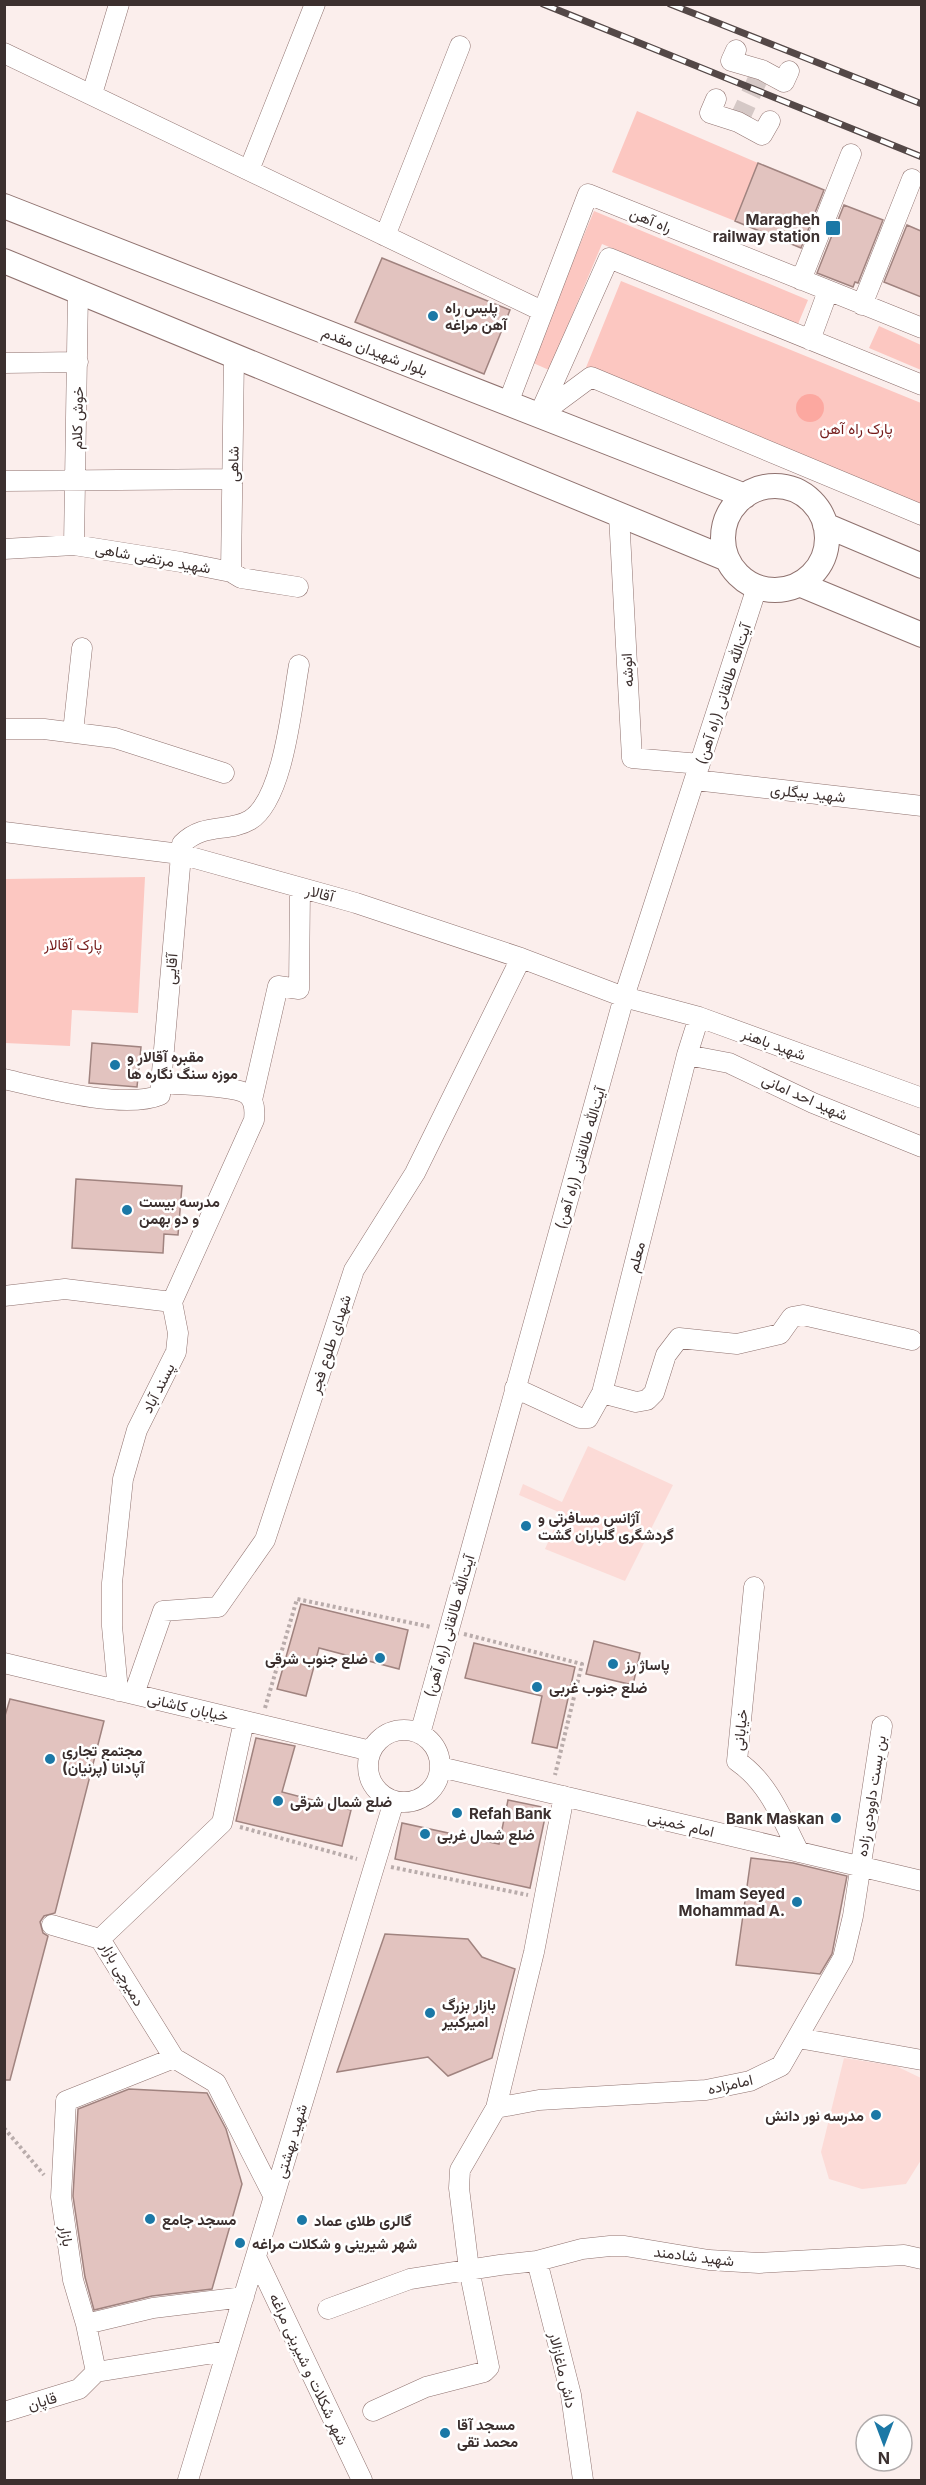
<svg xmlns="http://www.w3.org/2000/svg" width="926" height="2485" viewBox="0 0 926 2485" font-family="Inter,Vazirmatn,sans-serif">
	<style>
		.built { fill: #fcdbd7 }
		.green { fill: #fcc7c1 }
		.water { fill: #fca8a0 }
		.building { fill: #e2c3bf; stroke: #a0837f; stroke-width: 1.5 }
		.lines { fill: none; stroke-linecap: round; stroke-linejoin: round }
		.minor-tunnel { stroke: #d5c8c6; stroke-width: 20; stroke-dasharray: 20 10; stroke-linecap: butt }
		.minor-casing { stroke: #8f726f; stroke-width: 21 }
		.major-casing { stroke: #8f726f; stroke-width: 26 }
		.path { stroke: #b9acab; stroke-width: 4; stroke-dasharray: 3 3; stroke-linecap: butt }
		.minor { stroke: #fff; stroke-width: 20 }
		.major { stroke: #fff; stroke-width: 24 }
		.rail-casing { stroke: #544847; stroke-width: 7 }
		.rail { stroke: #fff; stroke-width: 4.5; stroke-dasharray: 14; stroke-linecap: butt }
		.poi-dot { fill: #1b78a6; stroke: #fff; stroke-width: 2 }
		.labels { text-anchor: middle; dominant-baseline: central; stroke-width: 5; stroke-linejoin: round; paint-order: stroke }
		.poi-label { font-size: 15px; font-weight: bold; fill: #3c302f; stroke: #fff; text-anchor: start }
		.street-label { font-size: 15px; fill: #3c302f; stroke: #fff }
		.park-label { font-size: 15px; fill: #751b1a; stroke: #fff }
	</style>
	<rect width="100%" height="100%" fill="#fbeeec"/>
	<path class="built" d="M588 1446 673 1485 625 1581 545 1549 561 1513 519 1495 523 1484 562 1502Z
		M844 2058 896 2066 921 2078V2160L906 2184 862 2189 829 2179 821 2152Z"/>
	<path class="green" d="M637 111 758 163 735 221 612 172Z
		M594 211 808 300 798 324 602 244 549 370 531 362Z
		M621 281 921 403V507L585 370Z
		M879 326 921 345V370L869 348Z
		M145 877 138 1013 72 1010 70 1046 5 1043V879Z"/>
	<path class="water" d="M796 408a14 14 0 1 1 28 0a14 14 0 1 1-28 0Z"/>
	<path class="building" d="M758 163 824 190 801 248 735 221Z
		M844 205 883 220 858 283 855 282 853 287 817 273Z
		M907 225 921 231V297L884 282Z
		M382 258 510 310 484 374 355 322Z
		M92 1043 141 1047 137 1087 89 1083Z
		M76 1179 182 1186 178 1235 164 1234 163 1253 72 1248Z
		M301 1604 408 1630 399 1669 319 1648 306 1696 277 1689Z
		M594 1641 640 1653 633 1685 586 1674Z
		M474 1643 575 1667 557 1748 532 1743 542 1696 465 1678Z
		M10 1699 104 1721 55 1913 44 1916 40 1922 43 1933 48 1936 10 2080H4V1719Z
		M256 1738 295 1746 282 1792 351 1810 342 1846 236 1821Z
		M508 1800 547 1808 530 1888 395 1859 402 1823 499 1844Z
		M751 1858 793 1863 847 1876 832 1954 820 1974 736 1965Z
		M385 1934 468 1939 482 1957 515 1969 492 2058 448 2076 428 2057 337 2072Z
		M129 2089 207 2093 226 2129 242 2184 212 2289 152 2296 94 2310 85 2277 73 2196 78 2109Z"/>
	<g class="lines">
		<path class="minor-tunnel" d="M738 122 762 70"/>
		<defs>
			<path id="minor" d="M736 50 731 61 762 70 784 82 789 71
				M4 53 542 311
				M92 94 119 4
				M716 99 710 113 738 122 762 135 770 121
				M249 170 315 4
				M385 236 460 46
				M801 280 851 154
				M862 305 912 179
				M810 340 828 291
				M4 363 78 362
				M508 403 588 194 922 328
				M541 414 591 377 922 515
				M539 415 609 258 922 385
				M4 481 233 479
				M619 515 632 758 700 764
				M74 545 78 291
				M4 549 74 545 181 562 231 572 241 578 298 587
				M231 572 234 355
				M4 729H44L115 738 224 773
				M73 732 82 648
				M695 780 922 806
				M4 832 180 854 356 903 521 958 624 997 699 1017 922 1098
				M687 1055 729 1063 813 1103 922 1147
				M4 1079C43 1088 124 1110 160 1095L182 844C204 822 228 833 250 820 284 799 292 703 299 665
				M252 1100 278 986 299 989 300 888
				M4 1296 65 1289 172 1302
				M515 1388 580 1418H588L602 1393 687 1055 699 1017
				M602 1393 636 1402 647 1400 654 1393 666 1355 679 1338 737 1344 780 1334 792 1317 803 1315 912 1340
				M754 1587 737 1761C769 1783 782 1819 799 1852
				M4 1663 371 1751
				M118 1691 112 1626V1583L123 1479 137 1430 176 1352 178 1333 172 1302 254 1120C255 1111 255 1100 247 1094 233 1085 181 1085 162 1083
				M134 1694 163 1611 218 1607 265 1540 354 1270 415 1173 521 958
				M368 1766a36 36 0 1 1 72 0a36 36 0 1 1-72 0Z
				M420 1734 624 997 757 587
				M440 1767 922 1881
				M52 1925 100 1939
				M100 1939 174 2058 216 2083 274 2197
				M100 1939 222 1823 244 1721
				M798 2038 922 2060
				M174 2058 66 2101 61 2197 73 2280 86 2324 153 2308 244 2297
				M496 2108 539 2100 706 2090 750 2081 781 2066 843 1958 853 1916 882 1726
				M256 2257 362 2480
				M537 2261 571 2395 583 2480
				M328 2309 410 2279 500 2265 537 2261 582 2249 610 2246H625L709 2260 759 2263 904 2255 922 2259
				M86 2324 96 2372 227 2351
				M373 2411 426 2387 484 2372 489 2367 469 2269 459 2188 460 2170 496 2108 534 1952 564 1796
				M4 2412 79 2389 96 2372
				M188 2480 394 1801"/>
			<path id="major" d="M4 206 745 496
				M4 261 727 559
				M723 538a52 52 0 1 1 104 0a52 52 0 1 1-104 0Z
				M825 525 922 566
				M799 584 922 635"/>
		</defs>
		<use href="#minor" class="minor-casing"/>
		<use href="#major" class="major-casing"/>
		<path class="path" d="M464 1634 582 1664 555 1775
			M265 1708 297 1599 431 1627
			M240 1827 357 1859
			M391 1867 528 1895
			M4 2128 44 2175"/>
		<use href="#minor" class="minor"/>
		<use href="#major" class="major"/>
		<defs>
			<path id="rail" d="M543 4 922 157
				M670 4 922 104"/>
		</defs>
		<use href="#rail" class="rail-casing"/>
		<use href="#rail" class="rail"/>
	</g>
	<g class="poi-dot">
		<rect x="825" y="220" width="16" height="16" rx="3"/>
		<circle cx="433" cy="316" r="6"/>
		<circle cx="115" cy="1065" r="6"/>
		<circle cx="127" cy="1210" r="6"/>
		<circle cx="526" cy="1526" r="6"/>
		<circle cx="380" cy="1658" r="6"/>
		<circle cx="613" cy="1664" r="6"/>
		<circle cx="537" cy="1687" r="6"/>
		<circle cx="50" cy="1759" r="6"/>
		<circle cx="278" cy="1801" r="6"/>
		<circle cx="457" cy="1813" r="6"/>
		<circle cx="836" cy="1818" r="6"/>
		<circle cx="425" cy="1834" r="6"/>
		<circle cx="797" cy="1902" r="6"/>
		<circle cx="430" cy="2013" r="6"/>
		<circle cx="876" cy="2115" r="6"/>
		<circle cx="150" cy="2219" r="6"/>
		<circle cx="302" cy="2220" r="6"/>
		<circle cx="240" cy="2243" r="6"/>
		<circle cx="445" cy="2433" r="6"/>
	</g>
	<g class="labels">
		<g class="poi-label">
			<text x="820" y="219" text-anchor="end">Maragheh<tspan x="820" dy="17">railway station</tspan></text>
			<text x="445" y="307">پلیس راه<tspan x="445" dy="17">آهن مراغه</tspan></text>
			<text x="127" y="1056">مقبره آقالار و<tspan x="127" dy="17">موزه سنگ نگاره ها</tspan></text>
			<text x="139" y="1201">مدرسه بیست<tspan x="139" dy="17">و دو بهمن</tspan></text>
			<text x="538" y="1517">آژانس مسافرتی و<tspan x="538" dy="17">گردشگری گلباران گشت</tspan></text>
			<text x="368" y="1658" text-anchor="end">ضلع جنوب شرقی</text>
			<text x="625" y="1664">پاساژ رز</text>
			<text x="549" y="1687">ضلع جنوب غربی</text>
			<text x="62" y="1750">مجتمع تجاری<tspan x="62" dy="17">آپادانا (پرنیان)</tspan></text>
			<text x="290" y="1801">ضلع شمال شرقی</text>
			<text x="469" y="1813">Refah Bank</text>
			<text x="824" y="1818" text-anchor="end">Bank Maskan</text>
			<text x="437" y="1834">ضلع شمال غربی</text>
			<text x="785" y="1893" text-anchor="end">Imam Seyed<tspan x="785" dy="17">Mohammad A.</tspan></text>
			<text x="442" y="2004">بازار بزرگ<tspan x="442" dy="17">امیرکبیر</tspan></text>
			<text x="864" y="2115" text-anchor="end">مدرسه نور دانش</text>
			<text x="162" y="2219">مسجد جامع</text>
			<text x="314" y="2220">گالری طلای عماد</text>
			<text x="252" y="2243">شهر شیرینی و شکلات مراغه</text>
			<text x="457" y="2424">مسجد آقا<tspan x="457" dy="17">محمد تقی</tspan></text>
		</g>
		<g class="street-label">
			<text transform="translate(651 220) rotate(22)">راه آهن</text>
			<text transform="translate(375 351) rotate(21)">بلوار شهیدان مقدم</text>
			<text transform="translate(77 418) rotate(-89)">خوش کلام</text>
			<text transform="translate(233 464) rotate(-89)">شاهی</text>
			<text transform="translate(153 558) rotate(10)">شهید مرتضی شاهی</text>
			<text transform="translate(627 670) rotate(-93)">انوشه</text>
			<text transform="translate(723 694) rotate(-72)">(راه آهن) آیت‌الله طالقانی</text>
			<text transform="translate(808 793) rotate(6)">شهید بیگلری</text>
			<text transform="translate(320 893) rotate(15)">آقالار</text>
			<text transform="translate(171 969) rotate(-86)">آقایی</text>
			<text transform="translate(774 1044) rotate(20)">شهید باهنر</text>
			<text transform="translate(805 1097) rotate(24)">شهید احد امانی</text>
			<text transform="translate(580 1158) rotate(-74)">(راه آهن) آیت‌الله طالقانی</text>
			<text transform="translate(636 1257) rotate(-76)">معلم</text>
			<text transform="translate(330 1344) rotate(-72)">شهدای طلوع فجر</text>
			<text transform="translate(158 1388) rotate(-63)">پسند آباد</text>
			<text transform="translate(449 1626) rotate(-74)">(راه آهن) آیت‌الله طالقانی</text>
			<text transform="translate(188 1707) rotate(13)">خیابان کاشانی</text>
			<text transform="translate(740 1730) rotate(-84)">خیابانی</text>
			<text transform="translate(871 1796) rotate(-81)">بن بست داوودی زاده</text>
			<text transform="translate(681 1824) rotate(13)">امام خمینی</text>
			<text transform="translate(123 1974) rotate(60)">دمیرچی بازار</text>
			<text transform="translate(730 2084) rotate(-13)">امامزاده</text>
			<text transform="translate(291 2141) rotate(-73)">شهید بهشتی</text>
			<text transform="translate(67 2236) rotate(82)">بازار</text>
			<text transform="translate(694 2256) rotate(7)">شهید شادمند</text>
			<text transform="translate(309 2369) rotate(65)">شهر شکلات و شیرینی مراغه</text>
			<text transform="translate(563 2370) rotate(77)">داش ماغازالار</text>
			<text transform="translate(42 2401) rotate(-17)">قاپان</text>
		</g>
		<g class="park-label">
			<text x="856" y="428">پارک راه آهن</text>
			<text x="73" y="944">پارک آقالار</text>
		</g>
	</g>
	<rect width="926" height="2485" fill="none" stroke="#3c302f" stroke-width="12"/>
	<g transform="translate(884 2443) rotate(180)"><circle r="28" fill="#ffffff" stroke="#b1acac" stroke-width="1.5"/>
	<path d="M0-4.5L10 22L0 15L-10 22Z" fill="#1b78a6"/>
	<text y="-9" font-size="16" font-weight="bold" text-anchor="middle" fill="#3c302f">N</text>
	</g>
</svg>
